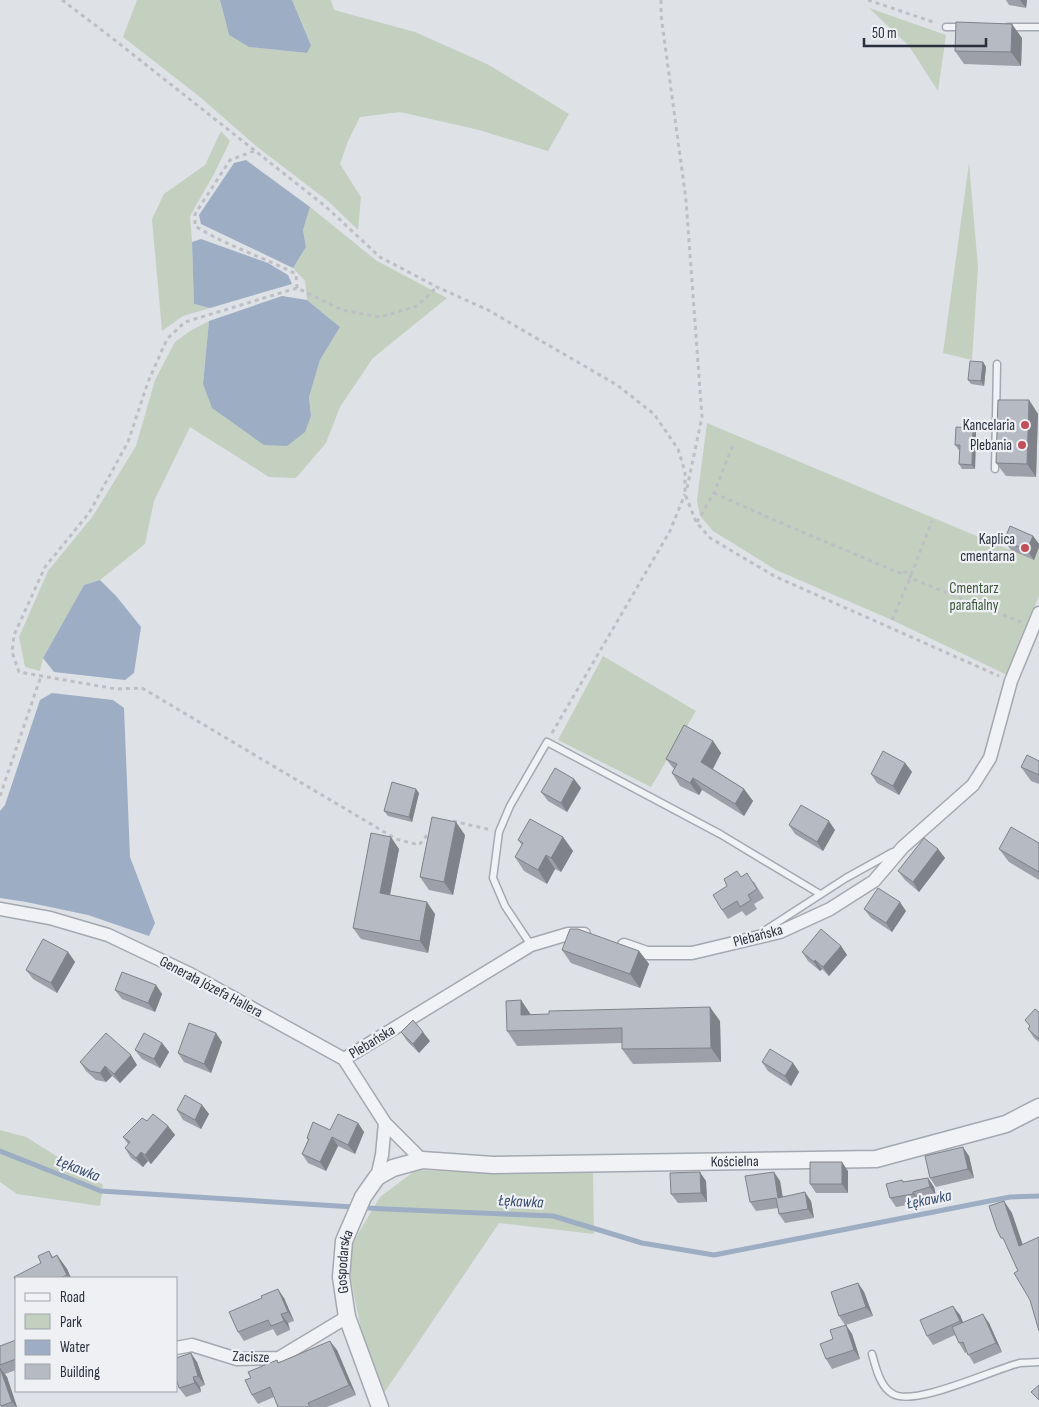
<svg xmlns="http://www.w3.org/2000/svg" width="1039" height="1407" viewBox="0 0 1039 1407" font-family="'Sofia Sans Condensed',sans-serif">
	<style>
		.green { fill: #c3d0c0 }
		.water { fill: #9dadc3 }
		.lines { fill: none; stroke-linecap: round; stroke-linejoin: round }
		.stream { stroke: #9dadc3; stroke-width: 5 }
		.service-casing { stroke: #a4a8b0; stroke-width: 9 }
		.minor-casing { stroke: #a4a8b0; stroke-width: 15 }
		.tertiary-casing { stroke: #a4a8b0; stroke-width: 19 }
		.path { stroke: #bdbfc5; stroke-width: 3; stroke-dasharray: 4 4; stroke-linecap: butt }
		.service { stroke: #f1f2f5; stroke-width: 6 }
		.minor { stroke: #f1f2f5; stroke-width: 12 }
		.tertiary { stroke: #f1f2f5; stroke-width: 16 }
		.wall { fill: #9da0a8 }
		.shaded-wall { fill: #7f8288 }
		.building { fill: #b6bac3; stroke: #7f8288 }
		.poi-dot { fill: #c14e59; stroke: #eef0f4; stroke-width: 2 }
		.labels { text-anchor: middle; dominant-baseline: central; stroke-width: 4.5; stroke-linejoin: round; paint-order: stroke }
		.poi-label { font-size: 15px; fill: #292f3c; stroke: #eef0f4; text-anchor: end }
		.park-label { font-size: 15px; fill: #3c5638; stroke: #eef0f4 }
		.street-label { font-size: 15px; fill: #292f3c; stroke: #eef0f4 }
		.water-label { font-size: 16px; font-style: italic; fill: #374c6c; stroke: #eef0f4 }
	</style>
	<rect width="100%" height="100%" fill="#dee1e6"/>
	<path class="green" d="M137 0H220L229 35 249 47 306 53 311 44 292 0H331L334 10 415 32 489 65 569 114 548 151 479 130 400 112 360 117 348 141 340 164 361 197 358 230 328 201 256 146 200 97 123 37Z
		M869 8 946 35 938 91 909 46Z
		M221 131 230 141 214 174 190 216 192 242 194 304 210 308 183 316 162 331 152 219 164 194 205 165Z
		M969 163 978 267 972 360 943 353Z
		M310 207 377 261 447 298 373 358 340 407 326 443 296 478 269 477 190 427 154 501 145 544 100 580 84 585 43 658 40 671 25 667 19 637 48 571 93 516 136 446 155 380 175 342 190 331 209 321 203 384 311 416 309 397 320 360 340 327 307 300 305 281 293 268 306 247 303 230Z
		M707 423 1010 550 1039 545V596L1007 675 892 620 776 570 713 531 700 516 697 500Z
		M603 656 696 711 651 787 558 740Z
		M0 1130 26 1137 103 1185 100 1206 17 1194 0 1182Z
		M593 1169 594 1234 499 1223 384 1393 361 1329 350 1275 352 1244 380 1197 416 1170 496 1173Z"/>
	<path class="water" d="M220 0H292L311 45 307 53 249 47 229 35Z
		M246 160 310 207 303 230 306 247 293 268 201 224 199 215 234 163Z
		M201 239 268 263 288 275 292 284 210 308 194 304 192 242Z
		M282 296 307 300 340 327 320 360 309 397 311 416 305 432 287 446 264 445 212 408 203 384 209 321Z
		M100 580 117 597 141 627 134 673 125 680 54 672 43 658 84 585Z
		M52 693 113 700 124 708 130 857 155 923 149 936 88 915 26 902 0 898V811L5 805 40 700Z"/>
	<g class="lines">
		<path class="stream" d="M0 1151 101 1191 385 1209 553 1216 642 1243 714 1255 1010 1197 1039 1196"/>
		<defs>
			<path id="service" d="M946 27H963
				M1008 27H1039
				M995 469 997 364
				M761 933 846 878 893 852
				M531 945 505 906 493 878 499 832 510 806 547 742 720 834 820 894
				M872 1354C876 1368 880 1387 893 1394 915 1407 994 1369 1020 1363 1026 1362 1033 1363 1039 1362"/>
			<path id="minor" d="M0 909 50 918 108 935 190 974 344 1059 385 1123 422 1160
				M624 945 647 953H692L780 932 830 909 874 881 903 847 973 785 990 758 1011 681 1039 613
				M344 1059 531 945 568 934H584
				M377 1177 382 1155 385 1123
				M176 1348 192 1345 237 1359 279 1358 347 1317"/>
			<g id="tertiary">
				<path id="s1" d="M380 1407 347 1317 341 1277 344 1241 363 1197 377 1177 393 1168 422 1160 493 1165 876 1159 1006 1124 1039 1107"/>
			</g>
		</defs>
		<use href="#service" class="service-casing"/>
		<use href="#minor" class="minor-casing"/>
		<use href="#tertiary" class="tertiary-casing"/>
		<path class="path" d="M62 0 107 34 325 206 380 257 437 287 488 310 617 385 654 414 678 449 685 472V494L696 522 710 538 776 577 999 676
			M661 0V15L686 200 702 417 687 488
			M868 0 936 23
			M254 151 230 160 195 214V226C227 246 263 257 296 274L297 288
			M714 493 774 520 902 574 903 571 911 575 910 578 1021 622
			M697 522 714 493 733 445
			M911 575 932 521
			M892 620 910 578
			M552 733 670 531 685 494
			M0 796 41 676
			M453 821 491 830
			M432 829 419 845 396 839 142 688 116 689 19 672 12 652 14 635 45 567 89 513 128 442 148 382 167 339 185 322 297 288 342 310 380 317 417 306 437 287"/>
		<use href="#service" class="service"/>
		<use href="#minor" class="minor"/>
		<use href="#tertiary" class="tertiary"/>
	</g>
	<path class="wall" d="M1006 0H1027L1026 8 1009 5Z
		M1022 38 1021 66 964 64 955 51Z
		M983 362 986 367 984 386 971 384 968 380Z
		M1029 400 1038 414 1036 477 1006 476 996 463Z
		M976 432 975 469H962L959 464 960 450H959L955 445Z
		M1033 536 1039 544V547L1034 560 1011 550 1004 541Z
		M713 741 721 753 713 769 744 789 753 801 744 816 702 790 699 795 680 786 672 773 674 769 666 759Z
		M1039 761V784L1031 781 1021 767Z
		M905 763 912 772 899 795 877 783 871 774Z
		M574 779 581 788 567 812 548 801 541 792Z
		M419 793 412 822 388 816 384 811Z
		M789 825 835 830 823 851 795 834Z
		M465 835 453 895 429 890 420 877Z
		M563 837 573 851 561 872 555 869 547 884 524 871 515 857 522 845 518 840Z
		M1039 843V880L1009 862 999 849Z
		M399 849 390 895 435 914 428 953 361 939 353 928Z
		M938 849 945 858 919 892 905 880 898 871Z
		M741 877 754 882 764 898 754 904 757 909 746 916 742 911 728 919 722 910Z
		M864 909 906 911 892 932 871 918Z
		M841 946 847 955 829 976 822 969 820 971 808 961 802 952Z
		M562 950 639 951 649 964 640 988 571 963Z
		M68 952 75 962 57 993 33 979 26 970Z
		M156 985 162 994 155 1012 122 999 115 990Z
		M521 1000 531 1015 720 1021 721 1062 633 1064 622 1049V1043L517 1046 507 1031Z
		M1039 1012V1042L1034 1038 1028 1029Z
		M401 1032 430 1041 419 1053 407 1041Z
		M222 1042 211 1073 184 1062 178 1053Z
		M162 1043 169 1052 160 1068 142 1059 135 1050Z
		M80 1062 137 1065 120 1083 112 1076 106 1082 96 1080 86 1071Z
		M762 1062 793 1063 799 1072 791 1086 768 1071Z
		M202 1105 209 1114 201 1129 183 1120 177 1110Z
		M147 1121 168 1126 175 1135 151 1164 148 1161 143 1167 131 1158 125 1148 128 1144 123 1137Z
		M358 1123 364 1132 355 1154 338 1146 326 1171 308 1163 302 1154 308 1140 307 1138 330 1130Z
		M969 1156 974 1178 936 1187 930 1178Z
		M848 1171V1193H816L810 1184Z
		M928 1178 934 1187 936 1196 919 1201 920 1203 896 1207 890 1198 902 1180 904 1182Z
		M706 1181 707 1202 678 1203 671 1194Z
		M780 1181 783 1197 811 1201 814 1218 785 1223 779 1214 778 1208 756 1211 750 1202Z
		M49 1251 53 1257 57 1255 67 1269 71 1278H16L41 1263Z
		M858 1283 864 1292 873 1316 846 1325 852 1334 860 1359 832 1369 826 1359 833 1339 845 1325 839 1316Z
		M284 1298 294 1321 288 1323 290 1330 277 1336 273 1329 244 1341 238 1332Z
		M960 1315 963 1322 989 1323 1002 1352 974 1364 967 1352 965 1353 959 1343 955 1335 933 1345 927 1336Z
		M16 1340V1370L5 1374 7 1377 17 1407H1L0 1404V1346Z
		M337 1350 356 1395 327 1407H278L274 1397 258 1404 252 1395 251 1378 278 1362Z
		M197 1362 205 1385 200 1387 201 1392 186 1397 179 1388Z"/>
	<path class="shaded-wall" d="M1020 0H1027L1026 8Z
		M1012 24 1022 38 1021 66 1011 52Z
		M983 362 986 367 984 386 981 381Z
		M1029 400 1038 414 1036 477 1027 464Z
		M973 428 976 432 975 469 972 465Z
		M1033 536 1039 544V547L1034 560 1027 550Z
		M713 741 721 753 710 774 701 762Z
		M905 763 912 772 899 795 893 786Z
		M693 778 702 790 699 795 690 783Z
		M574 779 581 788 567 812 561 803Z
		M416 789 419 793 412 822 409 817Z
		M744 789 753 801 744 816 735 804Z
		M829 821 835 830 823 851 817 842Z
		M456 822 465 835 453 895 444 882Z
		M391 837 399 849 388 904 380 893Z
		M563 837 573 851 561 872 551 858Z
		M938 849 945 858 919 892 913 882Z
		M546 855 555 869 547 884 538 870Z
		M427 902 435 914 428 953 420 941Z
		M900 902 906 911 892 932 886 923Z
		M841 946 847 955 829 976 823 967Z
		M639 951 649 964 640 988 630 974Z
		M68 952 75 962 57 993 51 983Z
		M815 960 822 969 820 971 814 962Z
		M156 985 162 994 155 1012 148 1003Z
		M521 1000 531 1015H521Z
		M710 1007 720 1021 721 1062 711 1048Z
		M423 1032 430 1041 419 1053 413 1044Z
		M216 1033 222 1042 211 1073 204 1064Z
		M162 1043 169 1052 160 1068 154 1059Z
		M131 1055 137 1065 120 1083 114 1074Z
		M793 1063 799 1072 791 1086 785 1076Z
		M105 1066 112 1076 106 1082 100 1073Z
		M202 1105 209 1114 201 1129 195 1120Z
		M358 1123 364 1132 355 1154 348 1145Z
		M168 1126 175 1135 151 1164 145 1155Z
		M332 1137 338 1146 326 1171 320 1162Z
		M963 1147 969 1156 974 1178 968 1169Z
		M141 1152 148 1161 143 1167 136 1158Z
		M842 1162 848 1171V1193L842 1184Z
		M700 1172 706 1181 707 1202 701 1193Z
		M774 1172 780 1181 784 1207 778 1198Z
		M928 1178 934 1187 936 1196 930 1187Z
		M805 1192 811 1201 814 1218 808 1209Z
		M913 1192 919 1201 920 1203 913 1194Z
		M1004 1201 1012 1213 1027 1257 1019 1246Z
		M57 1255 67 1269 71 1278H69L67 1275Z
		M858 1283 864 1292 873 1316 866 1307Z
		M278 1289 284 1298 294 1321 288 1312Z
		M953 1306 960 1315 966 1330 960 1321Z
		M281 1314 288 1323 290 1330 284 1321Z
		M983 1314 989 1323 1002 1352 996 1343Z
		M846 1325 852 1334 860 1359 854 1350Z
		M330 1341 337 1350 356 1395 349 1385Z
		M191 1353 197 1362 205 1385 198 1376Z
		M0 1368 7 1377 17 1407H16L12 1402Z
		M193 1377 200 1387 201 1392 195 1383Z"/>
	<path class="building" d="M956 22 1012 24 1011 52 955 51Z
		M970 361 983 362 981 381 968 380Z
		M998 400H1029L1027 464 996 463Z
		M956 427 973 428 972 465 959 464 960 445H955Z
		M1010 526 1033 536 1027 550 1004 541Z
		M684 725 713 741 701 762 744 789 735 804 693 778 690 783 672 773 677 764 666 759Z
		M883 751 905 763 893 786 871 774Z
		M1027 755 1039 761V775L1021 767Z
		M555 768 574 779 561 803 541 792Z
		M392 782 416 789 409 817 384 811Z
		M801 805 829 821 817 842 789 825Z
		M432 817 456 822 444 882 420 877Z
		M530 819 563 837 551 858 546 855 538 870 515 857 523 843 518 840Z
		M1011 827 1039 843V872L999 849Z
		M371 833 391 837 380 893 427 902 420 941 353 928Z
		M924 838 938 849 913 882 898 871Z
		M737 871 741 877 747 873 757 889 748 895 751 900 740 907 737 901 722 910 713 895 727 886 724 879Z
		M878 888 900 902 886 923 864 909Z
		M570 929H578L639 951 630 974 562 950Z
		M821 929 841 946 823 967 815 960 814 962 802 952Z
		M43 939 68 952 51 983 26 970Z
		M122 972 156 985 148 1003 115 990Z
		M521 1000V1015L549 1014V1011L710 1007 711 1048 622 1049V1028L507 1031 506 1001Z
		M1035 1009 1039 1012V1039L1028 1029 1030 1026 1025 1020Z
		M413 1020 423 1032 413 1044 401 1032Z
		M189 1023 216 1033 204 1064 178 1053Z
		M106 1033 131 1055 114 1074 105 1066 100 1073 90 1071 80 1062Z
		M144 1033 162 1043 154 1059 135 1050Z
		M770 1049 793 1063 785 1076 762 1062Z
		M185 1095 202 1105 195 1120 177 1110Z
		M153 1114 168 1126 145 1155 141 1152 136 1158 125 1148 130 1142 123 1137 142 1118 147 1121Z
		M338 1114 358 1123 348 1145 332 1137 320 1162 302 1154 309 1139 307 1138 313 1122 330 1130Z
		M963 1147 968 1169 930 1178 925 1156Z
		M810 1162H842V1184H810Z
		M700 1172 701 1193 671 1194 670 1173Z
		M774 1172 778 1198 805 1192 808 1209 779 1214 776 1198 750 1202 745 1176Z
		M928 1178 930 1187 913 1192V1194L890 1198 886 1184 902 1180 903 1182Z
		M1004 1201 1019 1246 1039 1237V1331L1030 1300 1014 1273 1018 1271 1003 1238H1001L997 1230 989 1206Z
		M49 1251 52 1258 57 1255 67 1275 60 1278H16V1281L14 1277 41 1263 38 1256Z
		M858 1283 866 1307 839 1316 831 1292Z
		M278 1289 288 1312 281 1314 284 1321 271 1326 268 1320 238 1332 229 1312 262 1298 261 1296Z
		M953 1306 960 1321 927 1336 920 1320Z
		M983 1314 996 1343 968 1355 963 1342 959 1343 952 1327Z
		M846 1325 854 1350 826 1359 820 1344 833 1339 830 1330Z
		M16 1340V1359L0 1365V1346Z
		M330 1341 349 1385 308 1403 310 1407H278L270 1387 252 1395 245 1380 251 1378 248 1372 277 1360 278 1363Z
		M191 1353 198 1376 193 1377 195 1383 179 1388 176 1378V1358Z
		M0 1368 12 1402 1 1406 0 1404Z
		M1039 1385V1400L1031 1392Z"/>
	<g class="poi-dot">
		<circle cx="1025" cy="425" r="5"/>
		<circle cx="1022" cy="445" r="5"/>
		<circle cx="1025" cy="548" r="5"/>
	</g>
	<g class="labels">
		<g class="poi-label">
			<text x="1015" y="425">Kancelaria</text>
			<text x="1012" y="445">Plebania</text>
			<text x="1015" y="539">Kaplica<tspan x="1015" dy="17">cmentarna</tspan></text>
		</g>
		<g class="park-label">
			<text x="974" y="588">Cmentarz<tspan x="974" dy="17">parafialny</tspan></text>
		</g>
		<g class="street-label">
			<text transform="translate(758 936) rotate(-15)">Plebańska</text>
			<text transform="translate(211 987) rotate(28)">Generała Józefa Hallera</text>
			<text transform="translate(372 1042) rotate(-31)">Plebańska</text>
			<text stroke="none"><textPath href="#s1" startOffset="606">Kościelna</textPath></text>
			<text stroke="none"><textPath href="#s1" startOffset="152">Gospodarska</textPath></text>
			<text transform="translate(251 1357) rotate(2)">Zacisze</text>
		</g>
		<g class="water-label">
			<text transform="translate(78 1169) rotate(22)">Łękawka</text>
			<text transform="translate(929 1200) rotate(-11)">Łękawka</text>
			<text transform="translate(521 1202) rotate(3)">Łękawka</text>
		</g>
	</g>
	<rect x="15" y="1277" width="162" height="115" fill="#eef0f4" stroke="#9fa3aa"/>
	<rect x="25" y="1293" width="25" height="8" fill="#f1f2f5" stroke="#9fa3aa"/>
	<text x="60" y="1302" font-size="15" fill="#292f3c">Road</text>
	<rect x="25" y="1314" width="25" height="15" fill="#c3d0c0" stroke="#9fa3aa"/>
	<text x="60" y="1327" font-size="15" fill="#292f3c">Park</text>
	<rect x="25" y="1340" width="25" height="15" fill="#9dadc3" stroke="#9fa3aa"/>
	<text x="60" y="1352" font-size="15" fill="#292f3c">Water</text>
	<rect x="25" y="1364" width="25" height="15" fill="#b6bac3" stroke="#9fa3aa"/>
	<text x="60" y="1377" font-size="15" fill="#292f3c">Building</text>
	<path d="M864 38v8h122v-8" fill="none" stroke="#292f3c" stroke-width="2.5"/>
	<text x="872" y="38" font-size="15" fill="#292f3c" stroke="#eef0f4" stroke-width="4" paint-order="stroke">50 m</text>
</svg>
